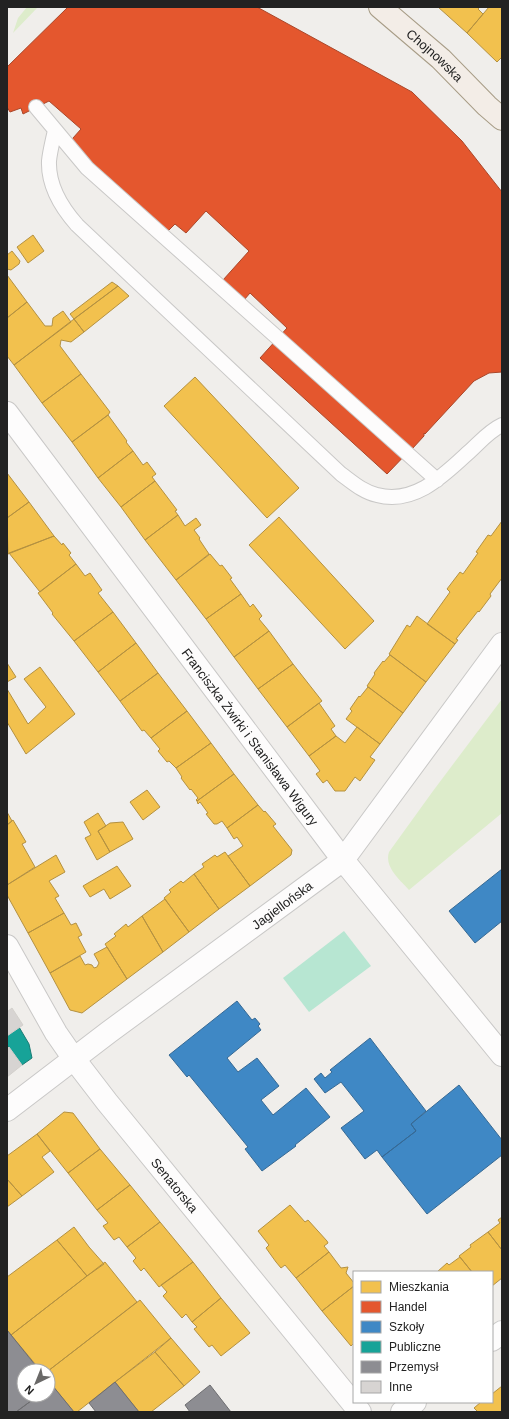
<svg xmlns="http://www.w3.org/2000/svg" width="509" height="1419" viewBox="0 0 509 1419" font-family="Helvetica,sans-serif">
	<style>
		.grass { fill: #ddeccb }
		.pitch { fill: #b7e6d2 }
		.homes { fill: #f2c14e; stroke: #b49141 }
		.shops { fill: #e4572e; stroke: #aa472a }
		.schools { fill: #3f88c5; stroke: #366994 }
		.public { fill: #17a398; stroke: #1a7c75 }
		.industry { fill: #8d8d92; stroke: #6d6d70 }
		.building { fill: #d7d4d2; stroke: #d3d0cc }
		.lines { fill: none; stroke-linecap: round; stroke-linejoin: round }
		.service-casing { stroke: #c9c8c7; stroke-width: 16 }
		.minor-casing { stroke: #c9c8c7; stroke-width: 24 }
		.tertiary-casing { stroke: #c9c8c7; stroke-width: 24 }
		.primary-casing { stroke: #a79c86; stroke-width: 24 }
		.service { stroke: #fdfcfc; stroke-width: 14 }
		.minor { stroke: #fdfcfc; stroke-width: 22 }
		.tertiary { stroke: #fdfcfc; stroke-width: 22 }
		.primary { stroke: #f3ede7; stroke-width: 22 }
		.labels { text-anchor: middle; dominant-baseline: central; stroke-width: 4; stroke-linejoin: round; paint-order: stroke }
		.street-label { font-size: 13px; fill: #222; stroke: #fff }
	</style>
	<rect width="100%" height="100%" fill="#f0eeeb"/>
	<path class="grass" d="M27 7H38L13 33 18 18Z
		M502 699V813L409 890C400 880 384 867 389 852L433 791Z"/>
	<path class="pitch" d="M344 931 371 966 309 1012 283 978Z"/>
	<path class="homes" d="M438 7H480L478 9 483 14 467 33Z
		M489 7H502V57L497 62 467 33Z
		M33 235 44 251 28 263 17 247Z
		M12 251 20 261 19 264 11 270 7 269V255Z
		M7 275 27 302 7 318Z
		M112 282 118 286 74 319 70 314Z
		M118 286 129 296 84 332 74 319Z
		M27 302 45 326H52L53 318 63 311 71 322 14 365 7 356V318Z
		M74 319 84 332 71 342 61 340 60 346 81 374 42 403 14 365Z
		M81 374 110 412 108 415 72 442 42 403Z
		M195 377 299 488 267 518 164 406Z
		M108 415 127 441 126 442 133 451 98 478 72 442Z
		M133 451 143 465 147 462 156 474 152 477 155 481 121 507 98 478Z
		M7 473 29 502 7 518Z
		M155 481 177 510 175 511 178 515 145 540 121 507Z
		M29 502 54 536 8 554 7 518Z
		M178 515 185 526 196 518 201 525 194 530 200 538 199 539 209 554 176 580 145 540Z
		M279 517 374 621 345 649 249 545Z
		M502 521V578L490 594 491 596 479 612 478 611 456 639 458 640 455 644 427 624 450 592 447 589 460 572 463 574 478 553 476 552 488 535 491 536Z
		M54 536 62 545 63 543 71 553 69 555 76 564 40 592 9 553Z
		M210 554 220 566 222 565 232 578 230 579 241 594 206 619 176 580Z
		M76 564 85 576 90 573 102 590 98 593 113 612 74 641 52 614 53 613 38 593Z
		M241 594 250 607 253 604 262 616 259 619 269 631 234 657 206 619Z
		M113 612 136 643 98 672 74 641Z
		M417 616 455 644 426 682 389 654 407 625 410 627Z
		M269 631 293 664 258 689 234 657Z
		M136 643 158 673 120 701 98 672Z
		M390 655 426 682 403 713 367 686 375 674 374 673 383 661 384 662Z
		M7 663 16 677 7 682Z
		M293 664 322 701 287 727 258 689Z
		M40 667 75 714 26 754 7 722V689L28 724 46 707 24 679Z
		M158 673 187 711 151 738 144 730 142 731 120 701Z
		M368 687 403 713 380 744 346 719 352 711 350 709 359 696 360 697Z
		M319 703 335 726 331 729 336 736 309 756 287 727Z
		M187 711 211 743 176 768 169 761 167 762 158 751 160 749 151 738Z
		M357 727 380 744 370 757 375 760 360 781 355 777 345 791H335L327 780 323 783 316 774 320 771 309 756 336 736 345 743Z
		M211 743 234 774 197 801 196 800 198 798 191 789 190 790 181 778 182 777 176 768Z
		M234 774 258 805 227 828 222 821 217 824H214L206 814 208 813 200 802 198 804 197 801Z
		M147 790 160 807 143 820 130 802Z
		M258 805 264 812 265 811 276 824 273 826 292 850 291 855 250 886 228 856 243 846 237 837 234 839 227 828Z
		M7 812 12 821 7 825Z
		M98 813 106 826 98 831 110 852 97 860 85 838 91 835 84 822Z
		M13 820 26 842 22 844 35 867 7 885V825Z
		M123 822 133 839 110 852 98 831 110 823Z
		M225 852 250 886 219 909 194 874 204 867 202 864 215 855 217 857Z
		M56 855 65 872 49 881 59 896 55 898 64 913 28 933 7 895V885Z
		M117 866 131 886 110 899 104 889 90 897 83 886Z
		M194 874 219 909 189 932 164 898 171 892 169 890 181 881 183 883Z
		M165 899 189 932 163 952 142 916Z
		M64 913 71 925 76 923 82 935 78 937 86 952 50 973 28 933Z
		M142 916 163 952 127 979 105 944 116 936 114 934 126 924 128 927Z
		M107 947 127 979 82 1013 70 1010 50 973 80 956 85 965 88 964 92 965 94 968 97 967 99 963 94 954Z
		M64 1112 73 1113 100 1149 68 1173 37 1134Z
		M37 1134 50 1151 42 1157 54 1172 22 1196 7 1179V1156Z
		M100 1149 130 1185 97 1210 68 1173Z
		M7 1179 22 1196 7 1207Z
		M130 1185 160 1222 127 1247 119 1237 114 1240 103 1226 108 1223 97 1210Z
		M290 1205 305 1222 308 1220 327 1241 328 1243 324 1246 329 1252 296 1278 285 1265 281 1268 276 1262 266 1248 269 1245 258 1231Z
		M502 1217V1250L488 1232 500 1223 498 1220Z
		M160 1222 193 1262 159 1287 144 1268 141 1271 133 1261 136 1258 127 1247Z
		M74 1227 89 1247 104 1264 87 1276 57 1240Z
		M488 1232 502 1250V1278L492 1286V1272H472L459 1256 471 1247 470 1245Z
		M57 1240 87 1276 11 1335 7 1330V1277Z
		M329 1252 341 1268 348 1267 346 1273 354 1283V1286L322 1311 296 1278Z
		M460 1257 472 1272H437L447 1263 449 1265Z
		M105 1262 137 1302 48 1371H41L11 1335Z
		M193 1262 221 1298 192 1322 186 1314 182 1318 163 1296 167 1292 161 1285Z
		M354 1286V1343L351 1346 322 1311Z
		M221 1298 250 1333 221 1356 212 1345 209 1347 194 1329 197 1327 192 1322Z
		M140 1300 171 1338 77 1412H74L48 1380V1371Z
		M171 1338 200 1372 184 1386 155 1352Z
		M155 1352 184 1386 151 1412H139L115 1382Z
		M502 1386V1412H478L474 1408 481 1402H492V1394Z"/>
	<path class="shops" d="M68 7H257L412 92 462 141 502 192V372L489 373 474 381 425 434 424 433V436L412 449 411 448 410 450 387 474 260 358 287 328 250 293 244 300 243 297 223 280 249 251 206 211 186 233 175 224 162 237 65 147 81 129 49 101 23 114 21 108 10 112 7 107V67Z"/>
	<path class="schools" d="M502 869V921L475 943 449 911Z
		M237 1001 252 1020 255 1018 260 1024 258 1026 261 1030 227 1058 238 1072 257 1058 279 1086 261 1100 273 1115 306 1088 330 1117 295 1145 296 1146 262 1171 245 1149 248 1147 189 1075 187 1077 169 1055Z
		M370 1038 426 1111 411 1124 416 1131 382 1157 377 1150 365 1159 341 1128 364 1111 341 1082 325 1093 314 1079 321 1073 325 1078 332 1072 330 1070Z
		M459 1085 502 1140V1155L427 1214 382 1157 416 1131 411 1124Z"/>
	<path class="public" d="M19 1027 29 1044 32 1058 22 1065 7 1045V1036Z"/>
	<path class="industry" d="M7 1330 40 1371H24V1395H39L16 1412H7Z
		M115 1382 139 1412H96L89 1403Z
		M52 1385 74 1412H16L39 1395H48V1388Z
		M210 1385 231 1412H190L185 1405Z"/>
	<path class="building" d="M12 1008 23 1025 7 1036V1012Z
		M9 1047 22 1065 7 1077V1049Z"/>
	<g class="lines">
		<defs>
			<path id="service" d="M36 107 87 168 437 480
				M55 130C53 140 50 151 49 161 48 186 61 207 77 225L341 474C352 482 363 492 377 495 415 505 444 475 469 452 480 442 489 431 502 425"/>
			<g id="minor">
				<path id="s1" d="M7 413 343 860 502 1055"/>
				<path id="s2" d="M7 1110 109 1032 343 860 502 644"/>
				<path d="M492 1340 502 1332"/>
				<path d="M402 1412 415 1402"/>
			</g>
			<g id="tertiary">
				<path id="s3" d="M7 946 56 1033 74 1059 107 1102 360 1412"/>
			</g>
			<g id="primary">
				<path id="s4" d="M380 7 441 59 487 106 502 119"/>
			</g>
		</defs>
		<use href="#service" class="service-casing"/>
		<use href="#minor" class="minor-casing"/>
		<use href="#tertiary" class="tertiary-casing"/>
		<use href="#primary" class="primary-casing"/>
		<use href="#service" class="service"/>
		<use href="#minor" class="minor"/>
		<use href="#tertiary" class="tertiary"/>
		<use href="#primary" class="primary"/>
	</g>
	<g class="labels">
		<g class="street-label">
			<text stroke="none"><textPath href="#s4" startOffset="73">Chojnowska</textPath></text>
			<text stroke="none"><textPath href="#s1" startOffset="405">Franciszka Żwirki i Stanisława Wigury</textPath></text>
			<text stroke="none"><textPath href="#s2" startOffset="343">Jagiellońska</textPath></text>
			<text stroke="none"><textPath href="#s3" startOffset="293">Senatorska</textPath></text>
		</g>
	</g>
	<rect width="509" height="1419" fill="none" stroke="#222222" stroke-width="16"/>
	<rect x="353" y="1271" width="140" height="132" fill="#ffffff" stroke="#a7a7a7"/>
	<rect x="361" y="1281" width="20" height="12" fill="#f2c14e" stroke="#a7a7a7"/>
	<text x="389" y="1291" font-size="12" fill="#222222">Mieszkania</text>
	<rect x="361" y="1301" width="20" height="12" fill="#e4572e" stroke="#a7a7a7"/>
	<text x="389" y="1311" font-size="12" fill="#222222">Handel</text>
	<rect x="361" y="1321" width="20" height="12" fill="#3f88c5" stroke="#a7a7a7"/>
	<text x="389" y="1331" font-size="12" fill="#222222">Szkoły</text>
	<rect x="361" y="1341" width="20" height="12" fill="#17a398" stroke="#a7a7a7"/>
	<text x="389" y="1351" font-size="12" fill="#222222">Publiczne</text>
	<rect x="361" y="1361" width="20" height="12" fill="#8d8d92" stroke="#a7a7a7"/>
	<text x="389" y="1371" font-size="12" fill="#222222">Przemysł</text>
	<rect x="361" y="1381" width="20" height="12" fill="#d7d4d2" stroke="#a7a7a7"/>
	<text x="389" y="1391" font-size="12" fill="#222222">Inne</text>
	<g transform="translate(36 1383) rotate(223)"><circle r="19" fill="#ffffff" stroke="#a7a7a7"/>
	<path d="M0-3L7 15L0 10L-7 15Z" fill="#6a6968"/>
	<text y="-6" font-size="11" font-weight="bold" text-anchor="middle" fill="#222222">N</text>
	</g>
</svg>
